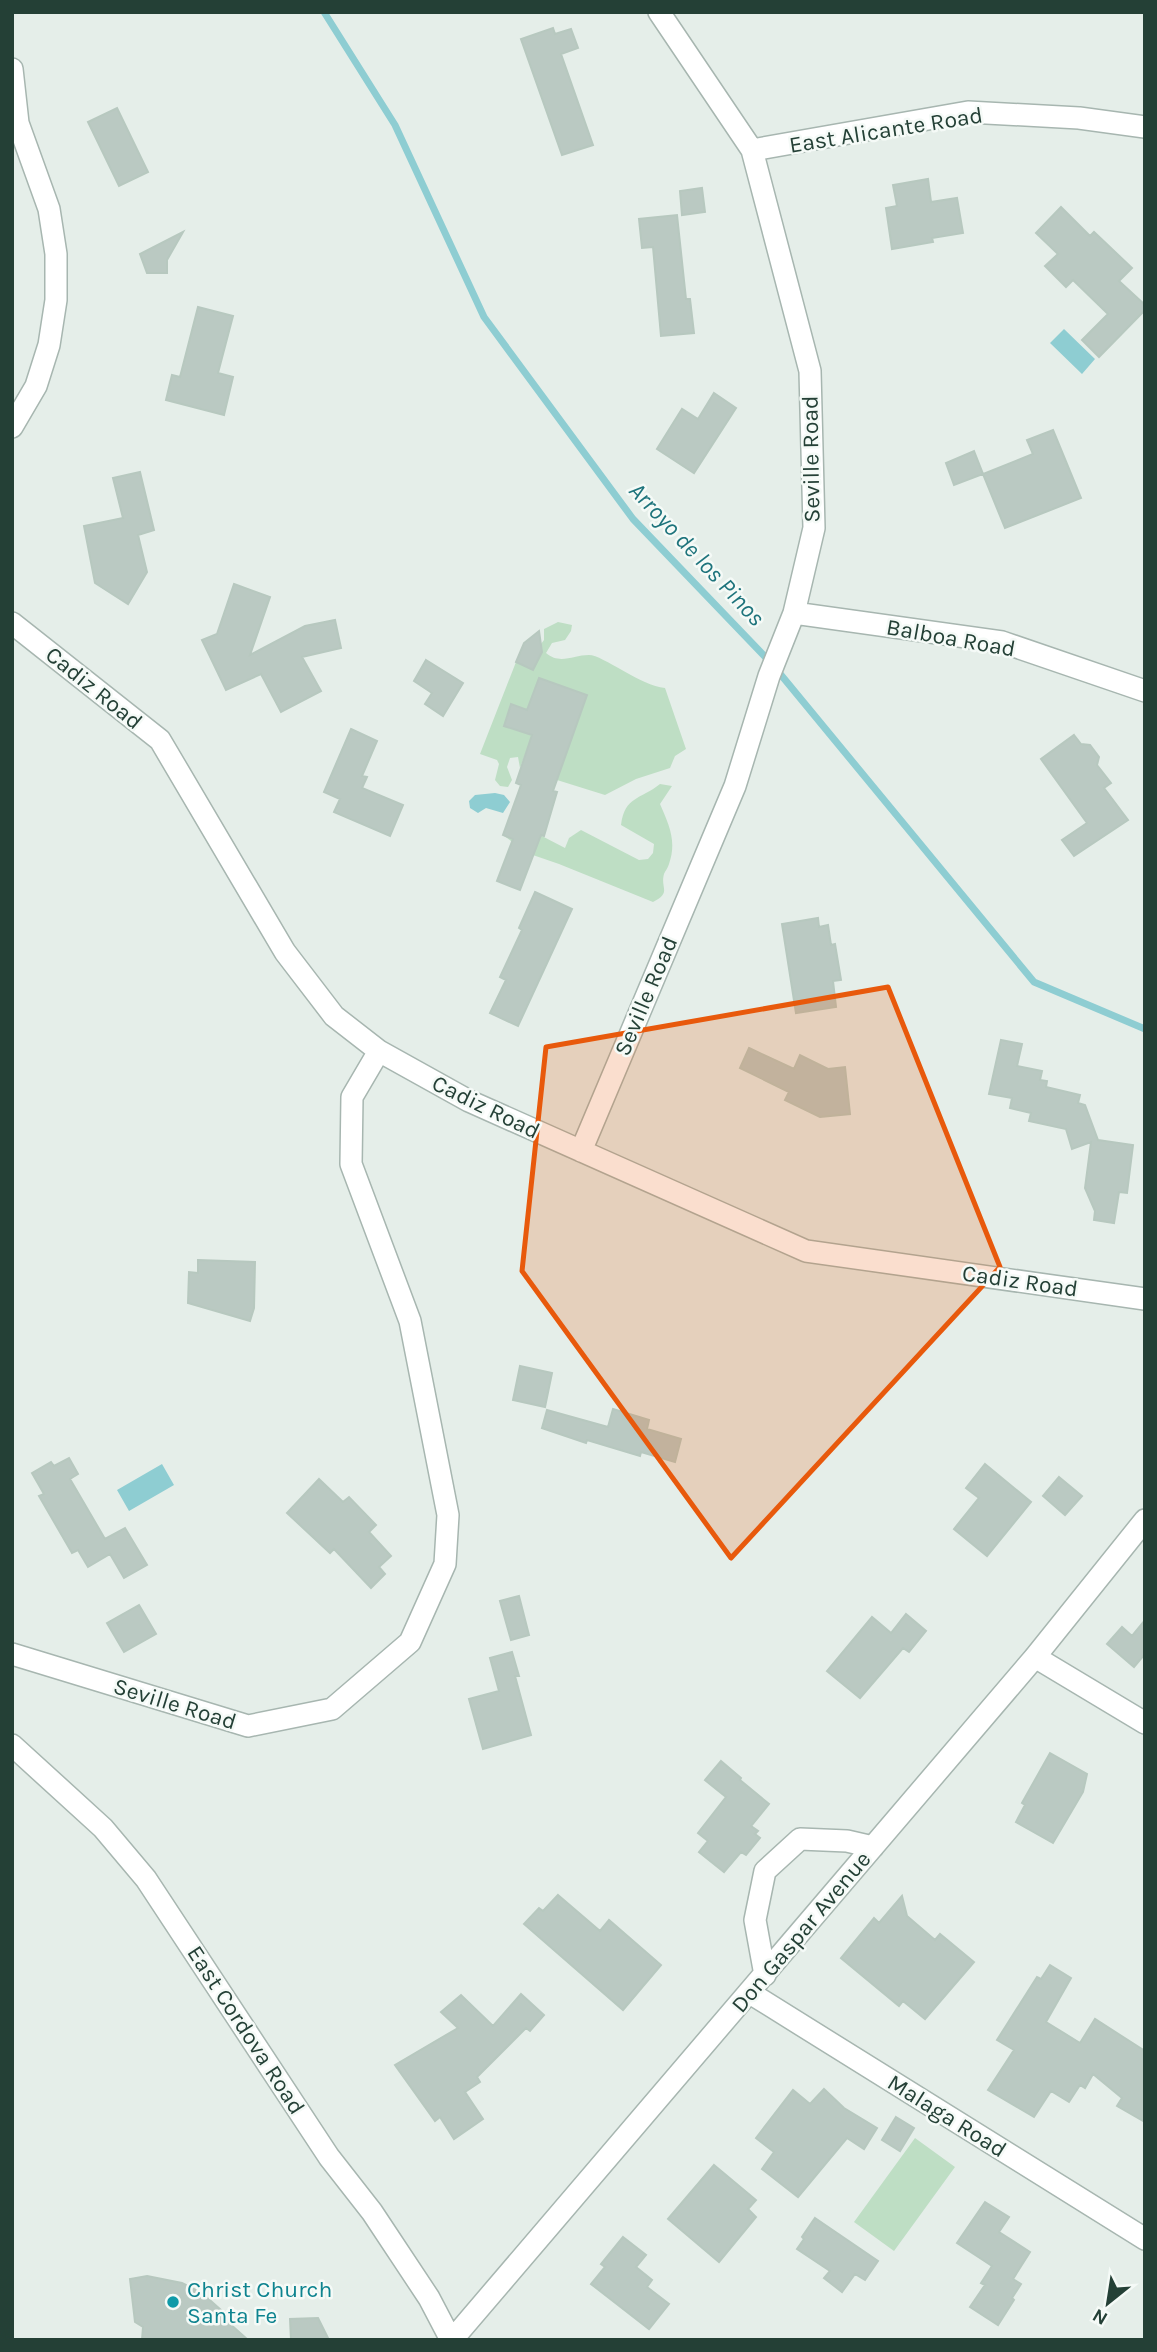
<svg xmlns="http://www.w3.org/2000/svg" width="1157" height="2352" viewBox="0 0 1157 2352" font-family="Karla,sans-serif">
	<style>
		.green { fill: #bedec4 }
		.water { fill: #8ecdd2 }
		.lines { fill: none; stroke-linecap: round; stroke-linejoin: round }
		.stream { stroke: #8ecdd2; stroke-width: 7 }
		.building { fill: #bac9c2; stroke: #b7c8bf; stroke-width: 2 }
		.minor-casing { stroke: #a7b6b0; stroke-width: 24 }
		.minor { stroke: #fff; stroke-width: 21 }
		.marked { fill: #e8590c; fill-opacity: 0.2; stroke: #e8590c; stroke-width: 5; stroke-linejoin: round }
		.culture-dot { fill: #0f9aa8; stroke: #f5faf7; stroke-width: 2.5 }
		.labels { text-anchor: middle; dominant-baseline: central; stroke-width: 5; stroke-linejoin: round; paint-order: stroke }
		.street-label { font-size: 23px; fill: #244036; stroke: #f5faf7 }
		.culture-label { font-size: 23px; fill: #0d838f; stroke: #f5faf7; text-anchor: start }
		.water-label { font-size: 24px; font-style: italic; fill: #1e747c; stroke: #f5faf7 }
	</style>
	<rect width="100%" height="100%" fill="#e5eee9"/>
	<path class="green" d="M558 622 572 625 571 631 565 640 552 643 546 653C560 665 573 655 589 655 603 655 641 686 665 688L686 749 675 756 670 768 636 779 605 795 557 780 586 695 556 684 527 710 511 705 504 726 538 737 527 749 520 768 518 757 510 758 507 767 512 780 508 787 500 786 495 780 499 764 497 760 480 754 516 662 533 670 542 652 541 644 544 640V629Z
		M660 784 672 786 660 804C669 825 677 841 669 864 668 868 665 871 664 874 660 889 672 892 653 902L559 864 527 853 503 835 534 846 538 834 565 848 569 838 581 830 639 860 648 859 653 853 654 844 621 825C625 796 640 800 660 784Z
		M915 2138 955 2167 894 2251 854 2222Z"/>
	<path class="water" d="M1064 329 1095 359 1082 374 1050 343Z
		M495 793 504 795 510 802 503 813 486 808 478 813 470 808 469 801 475 795Z
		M162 1464 174 1485 129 1511 117 1490Z"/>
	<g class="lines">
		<path class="stream" d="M324 12 395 125 484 317 633 519 772 664 1034 982 1145 1029"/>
	</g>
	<path class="building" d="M553 28 555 34 571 29 578 48 561 54 593 145 562 155 521 39Z
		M117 108 148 172 119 186 88 122Z
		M928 179 931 202 957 198 963 233 932 238 933 242 892 249 886 208 897 206 893 185Z
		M702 188 705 212 682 215 680 191Z
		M1061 207 1090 236 1094 232 1132 268 1119 281 1145 305V310L1099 357 1082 340 1108 314 1073 280 1066 287 1045 266 1058 254 1036 233Z
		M677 215 686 299H690L694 333 661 336 653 247 642 248 639 219Z
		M183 232 167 260V273H147L140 254Z
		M198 307 233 316 218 373 233 377 224 415 166 400 172 375 180 377Z
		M714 393 736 408 694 473 657 449 682 409 698 419Z
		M1053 430 1081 498 1005 528 983 474 1033 454 1027 440Z
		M974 451 983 474 954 485 946 463Z
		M140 472 154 530 138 535 147 572 128 604 95 583 84 526 123 518 113 478Z
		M234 584 270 597 250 655 305 626 335 620 341 648 302 657 321 691 281 712 261 674 226 690 202 640 217 634Z
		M539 631 542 652 533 670 516 662 524 643Z
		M426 660 463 683 443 716 425 704 432 693 414 681Z
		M539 678 587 695 553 791 557 792 544 836 541 835 520 890 497 881 513 839 503 835 521 785 516 783 532 735 504 726 511 704 527 710Z
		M351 729 377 741 362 776 367 777 362 788 403 805 390 836 334 812 340 799 324 792Z
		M1074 735 1081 744 1090 745 1099 757 1097 765 1111 783 1104 788 1128 820 1074 856 1062 840 1087 823 1041 759Z
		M535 892 572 909 518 1026 490 1013 506 980 500 977 522 930 519 928Z
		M818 918 819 927 828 925 831 945 835 944 841 980 833 981 836 1007 796 1013 782 924Z
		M1001 1040 1022 1044 1017 1066 1042 1071 1040 1080 1047 1081 1046 1087 1080 1095 1078 1103 1085 1105 1098 1140 1133 1145 1127 1193 1119 1192 1114 1223 1094 1220 1095 1211 1085 1188 1091 1142 1072 1149 1066 1129 1029 1121 1031 1113 1010 1108 1012 1098 989 1094Z
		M749 1048 794 1069 800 1055 828 1069 845 1067 850 1114 820 1117 785 1100 789 1092 740 1068Z
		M198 1260 255 1262 254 1308 250 1321 188 1303 189 1272 198 1273Z
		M520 1366 552 1373 545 1407 513 1400Z
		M613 1409 649 1420 647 1429 681 1439 675 1462 641 1452 640 1456 587 1440 586 1443 542 1428 547 1410 608 1427Z
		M69 1458 78 1474 70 1479 105 1539 125 1528 147 1565 124 1578 110 1554 88 1567 78 1550 72 1553 39 1496 44 1494 32 1473 51 1462 54 1466Z
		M985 1464 1031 1502 987 1556 954 1529 979 1498 966 1488Z
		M1059 1477 1082 1496 1065 1515 1043 1496Z
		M319 1479 343 1502 349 1497 376 1525 369 1532 391 1556 379 1567 385 1574 371 1588 334 1549 330 1553 287 1513Z
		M519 1596 529 1635 511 1640 500 1601Z
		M139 1605 156 1634 124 1652 107 1623Z
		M906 1614 926 1631 909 1652 903 1648 860 1698 827 1671 872 1617 891 1633Z
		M1145 1620V1654L1134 1667 1107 1644 1122 1627 1132 1636Z
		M512 1652 519 1676H515L531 1735 483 1749 469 1699 499 1691 490 1658Z
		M1050 1753 1087 1774 1083 1792 1053 1843 1016 1822 1025 1805 1022 1803Z
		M721 1761 741 1778 740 1780 769 1804 751 1826 758 1831 755 1834 760 1838 746 1855 741 1852 724 1872 699 1852 708 1841 698 1833 726 1797 705 1780Z
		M558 1895 600 1931 609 1920 661 1965 623 2010 524 1924 539 1908 543 1911Z
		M902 1896 907 1916 935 1940 940 1934 974 1962 925 2019 903 2001 899 2006 841 1958 874 1918 879 1923Z
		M1050 1965 1071 1978 1046 2022 1080 2043 1095 2019 1145 2051V2122L1117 2106 1122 2098 1093 2074 1085 2088 1080 2085 1069 2102 1051 2091 1034 2117 988 2090 1014 2050 997 2040 1037 1977 1041 1979Z
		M521 1994 544 2015 530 2031 526 2028 477 2077 480 2082 465 2092 483 2119 454 2139 440 2117 435 2121 395 2065 458 2028 441 2012 461 1995 493 2026Z
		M824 2089 844 2108 877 2128 864 2149 847 2138 798 2197 762 2169 774 2152 756 2138 793 2090 810 2104Z
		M896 2117 914 2128 900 2151 882 2140Z
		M714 2165 756 2200 748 2209 756 2217 719 2262 668 2219Z
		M985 2202 1009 2217 999 2232 1030 2252 1013 2279 1021 2284 1012 2298 1014 2300 998 2325 970 2307 985 2285 981 2283 992 2266 957 2243Z
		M815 2218 878 2261 865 2280 855 2274 842 2292 824 2278 830 2271 797 2249 804 2239 802 2237Z
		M623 2237 646 2255 636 2267 652 2280 647 2287 669 2304 649 2329 591 2284 605 2267 601 2264Z
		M147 2276 182 2283 202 2293 222 2311 229 2323 248 2340H142L143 2327 135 2322 130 2279Z
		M318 2318 329 2340H291L290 2319Z"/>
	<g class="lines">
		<defs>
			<path id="minor" d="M12 69 18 123 49 209 56 254V300L49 345 36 386 12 427
				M752 150 968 112 1079 118 1145 127
				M794 613 1002 642 1145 691
				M12 623 160 740 285 952 334 1016 379 1051 469 1101 806 1251 1145 1299
				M581 1151 735 786 769 676 794 613 814 528 810 371 752 150 659 12
				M12 1654 248 1726 332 1709 410 1642 445 1564 448 1515 410 1321 351 1164 352 1097 379 1051
				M1035 1657 1145 1723
				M12 1745 103 1828 146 1879 329 2157 372 2212 429 2298 451 2340
				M765 1975 755 1920 765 1871 800 1839 847 1841 873 1847
				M750 1993 1145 2239
				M452 2340 1035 1657 1145 1520"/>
		</defs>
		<use href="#minor" class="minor-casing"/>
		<use href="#minor" class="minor"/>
	</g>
	<path class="marked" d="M888 987 1000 1267 731 1558 522 1271 546 1047Z"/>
	<circle class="culture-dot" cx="173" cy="2302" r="7"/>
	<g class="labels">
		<g class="street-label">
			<text transform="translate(886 130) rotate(-9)">East Alicante Road</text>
			<text transform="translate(811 459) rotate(-91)">Seville Road</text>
			<text transform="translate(951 638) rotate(10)">Balboa Road</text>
			<text transform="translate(94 688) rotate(39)">Cadiz Road</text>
			<text transform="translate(646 996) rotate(-67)">Seville Road</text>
			<text transform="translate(486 1107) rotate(26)">Cadiz Road</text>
			<text transform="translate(1020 1281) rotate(8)">Cadiz Road</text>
			<text transform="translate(175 1704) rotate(17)">Seville Road</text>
			<text transform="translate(801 1932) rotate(-50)">Don Gaspar Avenue</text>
			<text transform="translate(246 2030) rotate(57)">East Cordova Road</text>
			<text transform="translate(947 2116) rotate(32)">Malaga Road</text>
		</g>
		<g class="culture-label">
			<text x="187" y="2289">Christ Church<tspan x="187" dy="26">Santa Fe</tspan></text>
		</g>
		<g class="water-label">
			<text transform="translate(697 554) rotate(47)">Arroyo de los Pinos</text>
		</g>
	</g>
	<rect width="1157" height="2352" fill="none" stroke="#244036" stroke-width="28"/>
	<g transform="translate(1108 2303) rotate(210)" stroke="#f5faf7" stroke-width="5" paint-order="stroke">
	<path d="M0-5L12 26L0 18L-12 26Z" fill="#244036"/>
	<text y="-10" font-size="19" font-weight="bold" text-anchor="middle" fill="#244036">N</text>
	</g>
</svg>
